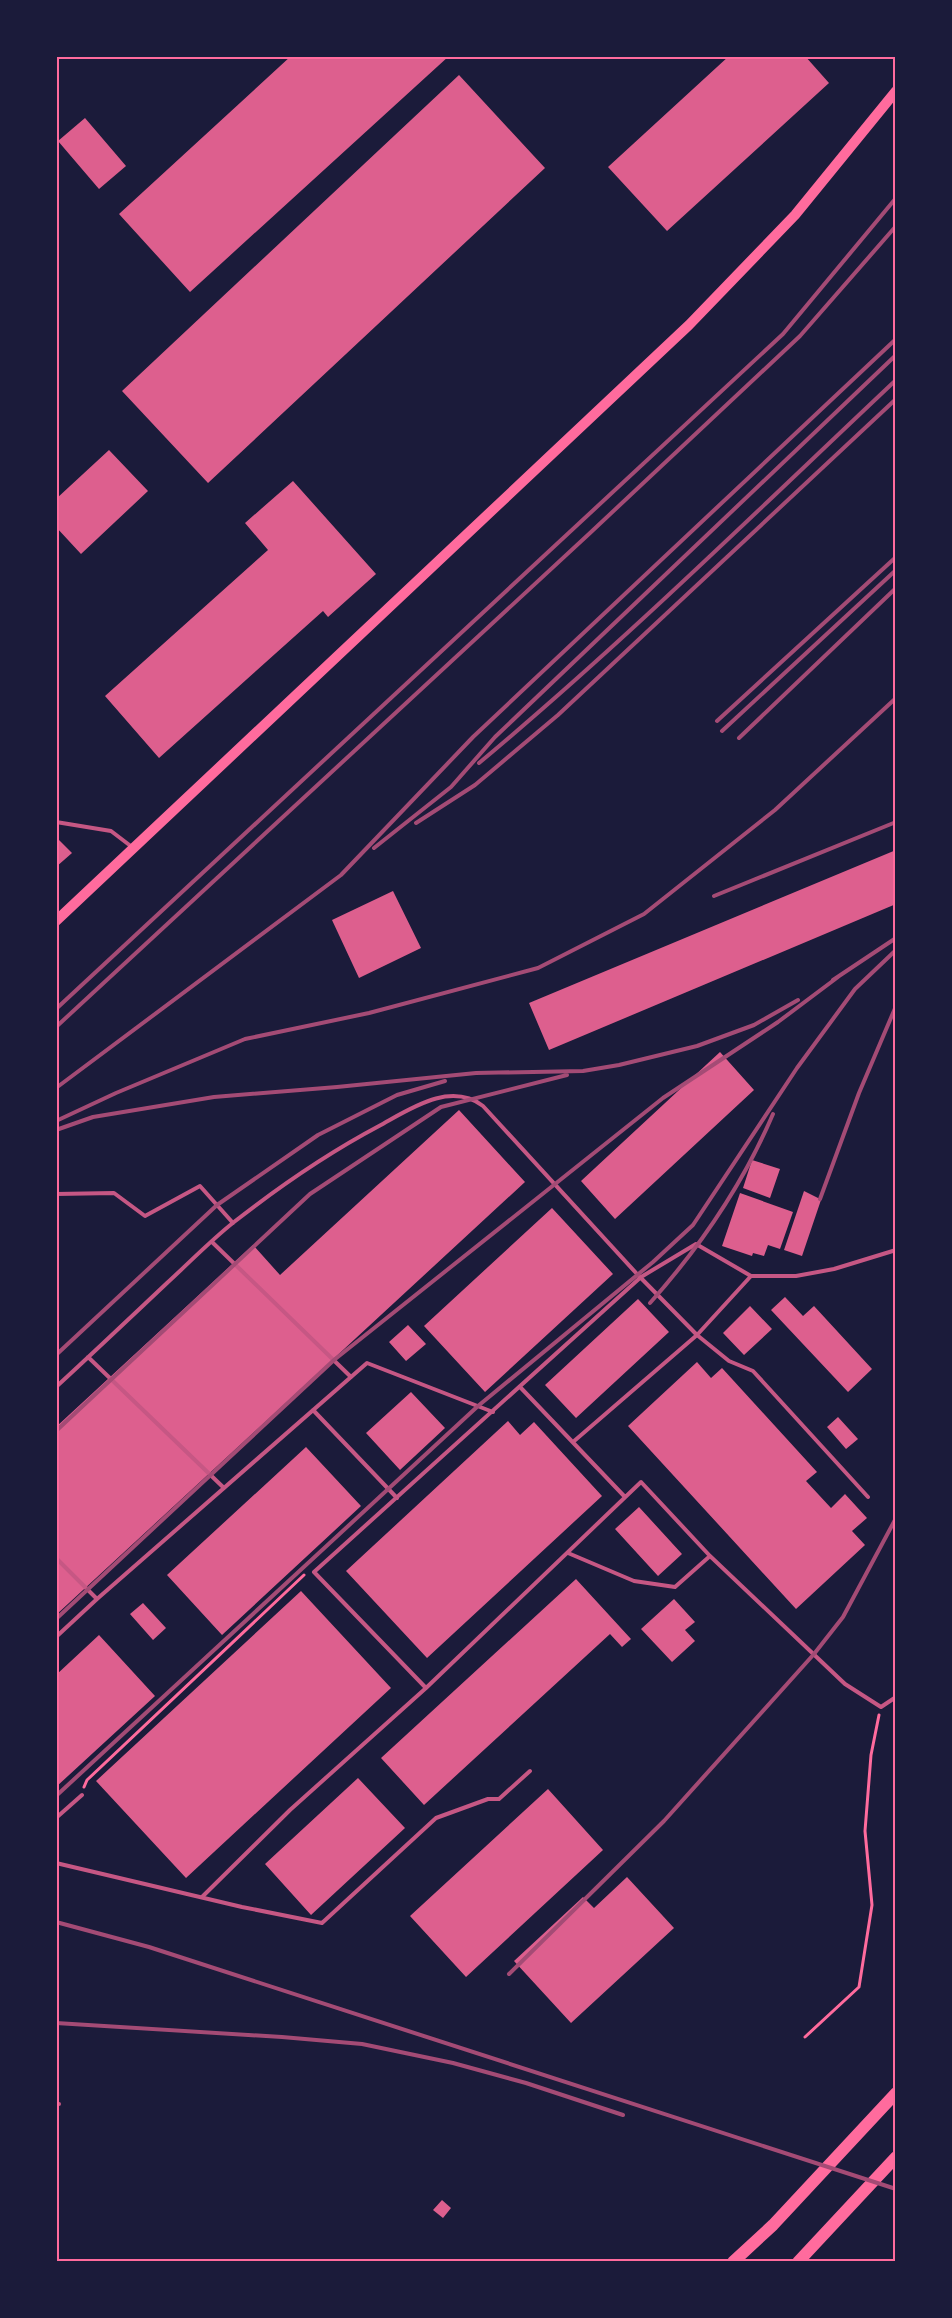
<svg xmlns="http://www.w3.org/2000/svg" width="952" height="2318" viewBox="0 0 952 2318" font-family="'Playfair Display',serif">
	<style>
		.building { fill: #dd5f8e }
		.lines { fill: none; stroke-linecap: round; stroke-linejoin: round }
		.path { stroke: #ff6b9d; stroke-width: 3 }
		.service { stroke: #c65784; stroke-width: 4 }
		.secondary { stroke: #ff6b9d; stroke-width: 10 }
		.primary { stroke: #ff6b9d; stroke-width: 12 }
		.rail { stroke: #a44b75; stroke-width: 4 }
		.neatline { fill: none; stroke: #ff6b9d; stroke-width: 2 }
	</style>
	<rect width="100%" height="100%" fill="#1b1b3a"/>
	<path class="building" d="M291 56H449L190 292 119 214Z
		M729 56H805L829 83 667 231 608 167Z
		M459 75 545 168 208 483 122 391Z
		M85 118 126 166 99 189 58 141Z
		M109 450 148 491 81 554 56 527V499Z
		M293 481 376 574 328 617 323 611 159 758 105 696 268 550 245 523Z
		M56 837 72 853 56 867Z
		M896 850V904L549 1050 529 1003Z
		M393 891 421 948 359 978 332 920Z
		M720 1052 754 1090 615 1219 581 1181Z
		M459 1110 525 1182 56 1615V1427L253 1245 280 1275Z
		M752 1160 780 1169 770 1198 743 1188Z
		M804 1191 820 1199 822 1197 802 1256 784 1250Z
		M740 1193 793 1212 780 1249 768 1245 764 1256 753 1253 752 1256 722 1246Z
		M552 1208 613 1274 485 1392 424 1326Z
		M785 1297 803 1316 814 1306 872 1369 848 1392 771 1310Z
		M638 1299 669 1332 576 1418 545 1385Z
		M750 1306 772 1329 744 1355 723 1333Z
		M408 1325 426 1344 406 1361 389 1342Z
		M697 1362 711 1378 722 1368 817 1472 806 1481 831 1508 845 1494 867 1518 852 1531 865 1545 796 1609 628 1426Z
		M411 1392 445 1428 400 1470 366 1433Z
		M838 1417 858 1439 846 1449 827 1427Z
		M508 1421 520 1435 534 1422 602 1496 427 1658 346 1571Z
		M306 1447 361 1506 222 1635 167 1575Z
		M639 1507 682 1554 658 1576 615 1529Z
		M576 1579 631 1639 622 1647 610 1634 424 1805 381 1758Z
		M301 1591 391 1688 186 1878 96 1781Z
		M674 1599 695 1622 685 1630 695 1641 672 1662 641 1629Z
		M143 1603 166 1628 153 1640 130 1614Z
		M99 1635 155 1696 56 1787V1675Z
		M358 1778 405 1828 311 1915 265 1864Z
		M548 1789 603 1850 466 1977 410 1916Z
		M627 1877 674 1928 571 2023 514 1961 583 1897 594 1908Z
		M442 2200 451 2208 443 2218 433 2210Z"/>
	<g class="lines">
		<path class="path" d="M84 1787 87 1780 304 1575
			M805 2037 859 1987 872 1905 865 1831 871 1755 879 1715"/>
		<path class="service" d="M56 822 111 831 132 847
			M56 1194 114 1193 145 1216 200 1186 233 1223
			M212 1242 351 1377
			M88 1357 224 1488
			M56 1387C93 1353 130 1318 167 1283 189 1263 210 1241 234 1222 280 1186 328 1153 379 1126 410 1109 450 1081 483 1106L637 1274 697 1335 751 1276
			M521 1388 625 1497
			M313 1410 397 1498
			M573 1442 697 1335 729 1361 753 1371 868 1497
			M568 1553 634 1581 675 1587 710 1556
			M56 1558 97 1599
			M56 1637 97 1599 367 1363 493 1412
			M426 1688 314 1572 641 1277 696 1244 751 1276H796L834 1269 896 1250
			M56 1818 82 1795
			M56 1863 242 1907 322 1923 436 1818 488 1799H499L530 1771
			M202 1897 290 1810 426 1688 641 1482 710 1556 845 1684 881 1707 896 1697
			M56 2104H59"/>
		<path class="secondary" d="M56 921 689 325 795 215 896 91"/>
		<path class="primary" d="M733 2262 773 2225 896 2093
			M798 2262 896 2157"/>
		<path class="rail" d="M717 721 896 557
			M722 731 896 570
			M739 738 896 588
			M479 763C624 642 759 509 896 380
			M416 823 475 785 558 715 896 399
			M374 848 451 787 495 737 896 355
			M714 896 896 822
			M833 980 896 938
			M56 1009 783 334 896 198
			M56 1027 590 533 800 336 896 226
			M56 1088 341 875 473 737 896 339
			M56 1121 116 1093 245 1039 369 1013 538 968 644 914 775 810 896 698
			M56 1130 93 1117 214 1097 337 1087 476 1073 583 1071 619 1065 697 1046 754 1025 798 1000
			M820 1199 859 1093 896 1006
			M650 1303C700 1247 743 1184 773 1114
			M56 1355 217 1205 318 1135 397 1095 445 1081
			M56 1431 310 1194 441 1107 567 1075
			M56 1619 334 1360 663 1098 778 1022 838 977
			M56 1796 478 1406 653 1262 693 1225 797 1068 855 989 896 950
			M56 1922 149 1947 896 2189
			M509 1974 664 1821 814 1654 843 1617 896 1518
			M56 2023 282 2037 362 2044 453 2063 526 2083 623 2115"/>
	</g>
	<rect width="952" height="2318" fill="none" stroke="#1b1b3a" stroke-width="115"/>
	<rect x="58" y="58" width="836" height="2202" class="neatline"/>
</svg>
